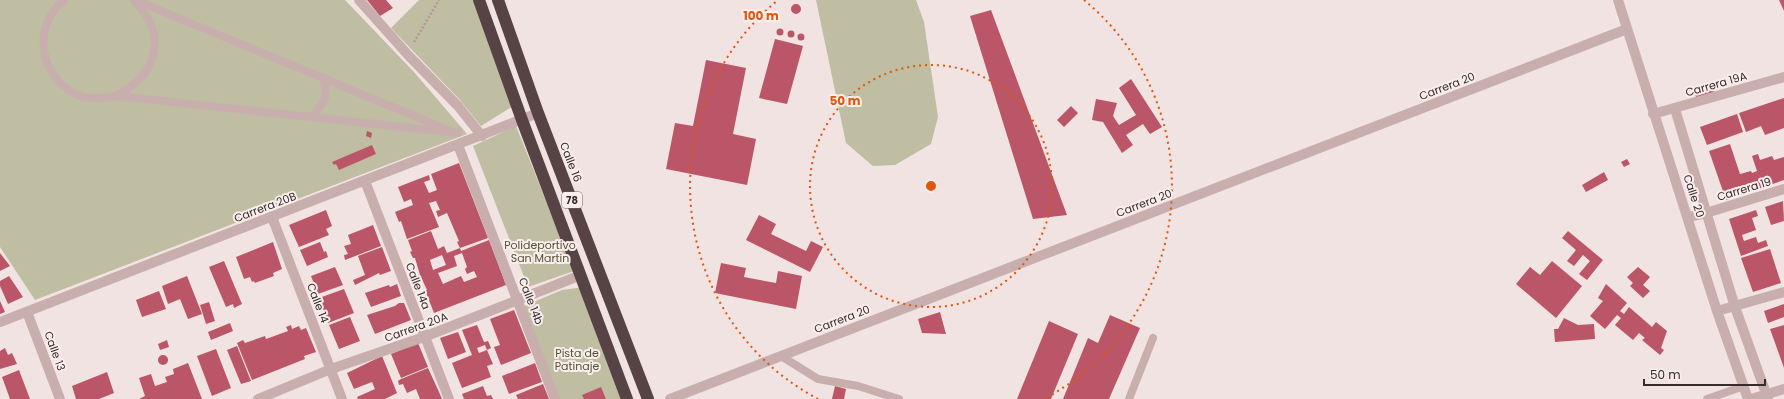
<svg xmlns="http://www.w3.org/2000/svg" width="1784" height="399" viewBox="0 0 1784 399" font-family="Poppins,sans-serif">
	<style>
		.green { fill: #bfbda2 }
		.building { fill: #ba5667; fill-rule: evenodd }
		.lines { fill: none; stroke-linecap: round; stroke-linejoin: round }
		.path { stroke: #b49898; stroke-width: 2.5; stroke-dasharray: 2 2; stroke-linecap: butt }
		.lane { stroke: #c8afae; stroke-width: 8 }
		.street { stroke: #c8afae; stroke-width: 10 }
		.highway { stroke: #574345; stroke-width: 12 }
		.ring { fill: none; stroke: #df570e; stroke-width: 2; stroke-dasharray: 2 4 }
		.labels { text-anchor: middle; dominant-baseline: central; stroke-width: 4; stroke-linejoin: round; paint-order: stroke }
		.shield { fill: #f9eeed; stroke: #716666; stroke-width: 1 }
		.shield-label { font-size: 10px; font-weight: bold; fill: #372b2c }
		.street-label { font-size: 11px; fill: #372b2c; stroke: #f9eeed }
		.park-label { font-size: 11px; fill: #535231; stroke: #f9eeed }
		.centre { fill: #df570e; stroke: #f9eeed; stroke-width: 2 }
		.ring-label { font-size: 12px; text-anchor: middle; font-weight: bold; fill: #df570e; stroke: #f9eeed; stroke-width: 4; stroke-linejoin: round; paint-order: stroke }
	</style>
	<rect width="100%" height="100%" fill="#f1e3e1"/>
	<path class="green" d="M0 0H345L414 72 467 134 35 300 0 247Z
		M419 0H475L513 106 481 126 460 100 391 28Z
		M816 0H916L924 22 938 117 931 144 895 165 873 166 846 143Z
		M516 126 574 271 528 287 473 146Z
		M584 287 625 399H558L524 306 562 290Z"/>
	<path class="building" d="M367 0H386L393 8 380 16Z
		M1779 0H1784V11Z
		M791 9a5 5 0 1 1 10 0a5 5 0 1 1-10 0Z
		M991 10 1067 215 1033 219 970 16Z
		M776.5 32a3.5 3.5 0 1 1 7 0a3.5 3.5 0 1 1-7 0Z
		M787.5 34a3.5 3.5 0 1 1 7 0a3.5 3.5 0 1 1-7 0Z
		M797.5 37a3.5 3.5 0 1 1 7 0a3.5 3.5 0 1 1-7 0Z
		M775 39 803 46 787 104 759 98Z
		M706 60 746 68 733 134 756 139 747 185 666 169 675 123 693 126Z
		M1131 79 1162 127 1150 134 1143 124 1126 135 1133 145 1122 153 1103 122 1092 120 1096 99 1117 103 1113 116 1119 125 1136 115 1119 88Z
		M1711 82 1715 94 1697 100 1693 88Z
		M1784 98V128L1765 135 1761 126 1746 132 1739 113Z
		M1071 106 1078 113 1064 127 1057 120Z
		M1737 114 1743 132 1707 145 1700 127Z
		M367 131 372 133 371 138 366 136Z
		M1730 144 1740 174 1751 171 1752 173 1757 171 1752 156 1758 154 1760 160 1772 156 1774 160 1784 157V180L1726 200 1709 151Z
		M372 145 376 154 339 170 336 164 334 165 332 162Z
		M1627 159 1630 164 1624 167 1621 162Z
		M459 163 488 238 460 248 457 242 459 241 447 213 438 217 436 211 440 210 436 201 429 203 439 227 407 239 401 221 399 222 395 212 413 205 411 199 404 202 398 187 429 175 430 180 424 182 429 193 437 190 431 174Z
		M1604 172 1608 180 1586 192 1582 185Z
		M1783 201 1784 221 1771 225 1765 207Z
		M326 210 332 226 326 229 329 235 299 247 289 225Z
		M1756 210 1758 216 1752 218 1756 230 1742 235 1744 241 1756 237 1758 243 1766 240 1768 246 1741 256 1729 219Z
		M759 215 776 224 771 234 806 251 811 241 823 247 810 272 746 240Z
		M373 225 381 246 345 260 344 255 348 254 344 246 351 244 348 235Z
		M431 231 438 249 444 246 447 253 460 248 461 251 489 240 506 285 434 313 425 290H427L420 275 415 258H413L410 252 412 251 408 240ZM462 253 467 267 465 269 467 274 474 271 477 277 464 282 461 276 443 284 438 273 457 266 454 256ZM442 255 446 265 433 270 430 260Z
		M1568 231 1603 260 1587 280 1579 274 1590 261 1583 255 1574 266 1567 261 1576 250 1562 238Z
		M273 242 282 269 273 273 274 276 255 283 254 281 252 282 250 277 244 279 236 257Z
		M320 242 324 252 326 251 328 257 307 266 300 250Z
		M382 247 391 271 380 275 379 273 355 285 353 280 365 275 358 256Z
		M1770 249 1781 283 1753 292 1741 258Z
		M0 253 10 266 0 271Z
		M224 261 242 304 234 308 233 304 226 307 209 267Z
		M1552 261 1582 286 1556 318 1516 284 1530 267 1540 275Z
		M721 263 746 268 744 277 776 283 778 271 802 276 796 309 715 293Z
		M335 267 343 285 318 294 311 276Z
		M1638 267 1650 277 1643 285 1650 291 1643 298 1630 286 1633 283 1627 277Z
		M9 276 23 297 8 304 0 286V281Z
		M187 276 202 314 188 319 180 299 168 304 162 286Z
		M397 284 401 296 371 307 365 293 389 285 390 287Z
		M1606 284 1627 303 1620 311 1624 314 1629 307 1652 327 1656 322 1667 331 1661 348 1664 350 1660 355 1642 340 1645 338 1639 333 1633 340 1615 325 1621 318 1617 315 1605 329 1590 316 1603 301 1598 298Z
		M344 289 354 313 328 323 319 298Z
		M159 291 166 309 142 317 136 300Z
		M0 301 5 312 0 314Z
		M209 302 215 321 206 324 200 305Z
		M399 303H404L411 320 375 334 367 315 395 306Z
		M1784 304V317L1768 323 1764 311Z
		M514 310 531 353 501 365 494 347 500 345 490 319Z
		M940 312 946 334 922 333 918 319Z
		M1110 315 1140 328 1109 399H1063L1088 338 1098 343Z
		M350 317 360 341 339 349 329 325Z
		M1564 318 1578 325 1594 324 1595 339 1555 342 1554 329H1558Z
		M1049 321 1078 334 1051 399H1017Z
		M230 323 233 331 211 340 208 332Z
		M291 325 292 329 299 326 301 330 306 328 316 352 304 356 305 359 252 380 237 343 243 340 245 343 265 336 266 339 288 331 286 327Z
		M477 325 484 342 488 341 491 348 487 350 493 364 487 366 491 377 462 388 452 363 472 355 462 330ZM485 345 487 350 479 353 477 348Z
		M1784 325V368L1770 329Z
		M458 332 466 352 448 359 440 338Z
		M167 340 169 347 160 350 158 344Z
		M418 343 428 367 401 378 391 354Z
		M237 346 251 381 241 384 227 350Z
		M5 348 8 355 12 353 17 364 0 369V351Z
		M216 349 231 388 212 396 197 356Z
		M158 360a5 5 0 1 1 10 0a5 5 0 1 1-10 0Z
		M382 356 397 393 385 399H358L357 397 375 389 372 382 354 389 347 373Z
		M188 363 202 399H139L145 396 139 378 151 374 155 386 167 382 165 377 174 374 173 369Z
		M535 363 542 382 509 394 502 376Z
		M428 368 439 392 442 399H420L416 389 407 393 403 384 399 385 398 381 401 379Z
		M19 370 30 399H10L2 377Z
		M107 372 114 393 99 399H76L72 386Z
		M543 384 549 399H518L516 395Z
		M483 386 487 396 491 395 493 399H464L462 394Z
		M835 386 846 389 844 399H832Z
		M601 387 606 399H584L582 395Z"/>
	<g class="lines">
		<path class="path" d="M414 42 439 0"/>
		<path class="lane" d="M64 0C59 3 57 7 54 11 32 39 46 84 80 96 93 100 104 98 117 96L458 133
			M135 0 448 130
			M117 95C158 74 168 34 134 1
			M312 116C325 101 329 97 323 77
			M781 356 818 379 858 386 899 399
			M1129 399 1153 338
			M1707 399 1744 386"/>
		<path class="street" d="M359 0 409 56 458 106 482 136
			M1618 0 1717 311 1748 399
			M1675 109 1735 307 1768 399
			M1653 114 1784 77
			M458 145 555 399
			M365 181 449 399
			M272 217 342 399
			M1688 217 1706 213 1784 189
			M1717 311 1784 292
			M27 312 60 399
			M0 322 538 113
			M258 399 331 369 424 337 581 275
			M670 399 1627 29
			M1751 399 1784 389"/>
		<path class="highway" d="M479 0 522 120 627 399
			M498 0 538 113 648 399"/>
	</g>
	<g class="ring">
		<circle cx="931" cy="186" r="121"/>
		<path d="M818 399A241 241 0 0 1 778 0M1084 0A241 241 0 0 1 1044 399"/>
	</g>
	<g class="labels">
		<rect class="shield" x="562" y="192" width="20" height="16" rx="3"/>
		<g class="shield-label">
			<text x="572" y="200">78</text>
		</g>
		<g class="street-label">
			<text transform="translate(1716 84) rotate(-16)">Carrera 19A</text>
			<text transform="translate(1447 86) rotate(-21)">Carrera 20</text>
			<text transform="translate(571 162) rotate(69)">Calle 16</text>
			<text transform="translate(1744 189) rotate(-17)">Carrera 19</text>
			<text transform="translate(1694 196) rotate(72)">Calle 20</text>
			<text transform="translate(1144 203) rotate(-21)">Carrera 20</text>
			<text transform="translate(265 207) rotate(-21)">Carrera 20B</text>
			<text transform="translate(418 286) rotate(69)">Calle 14a</text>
			<text transform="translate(531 301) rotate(69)">Calle 14b</text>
			<text transform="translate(318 303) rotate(69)">Calle 14</text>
			<text transform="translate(842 319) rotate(-21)">Carrera 20</text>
			<text transform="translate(416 327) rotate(-20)">Carrera 20A</text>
			<text transform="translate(55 351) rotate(70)">Calle 13</text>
		</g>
		<g class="park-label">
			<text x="540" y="245">Polideportivo<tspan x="540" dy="13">San Martin</tspan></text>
			<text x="577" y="353">Pista de<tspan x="577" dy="13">Patinaje</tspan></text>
		</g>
	</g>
	<circle cx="931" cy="186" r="6" class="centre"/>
	<g class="ring-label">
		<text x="761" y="20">100 m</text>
		<text x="845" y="105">50 m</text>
	</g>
	<path d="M1644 379v6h121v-6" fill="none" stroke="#372b2c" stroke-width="2"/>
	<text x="1650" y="379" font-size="12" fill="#372b2c" stroke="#f9eeed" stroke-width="3" paint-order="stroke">50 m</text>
</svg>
